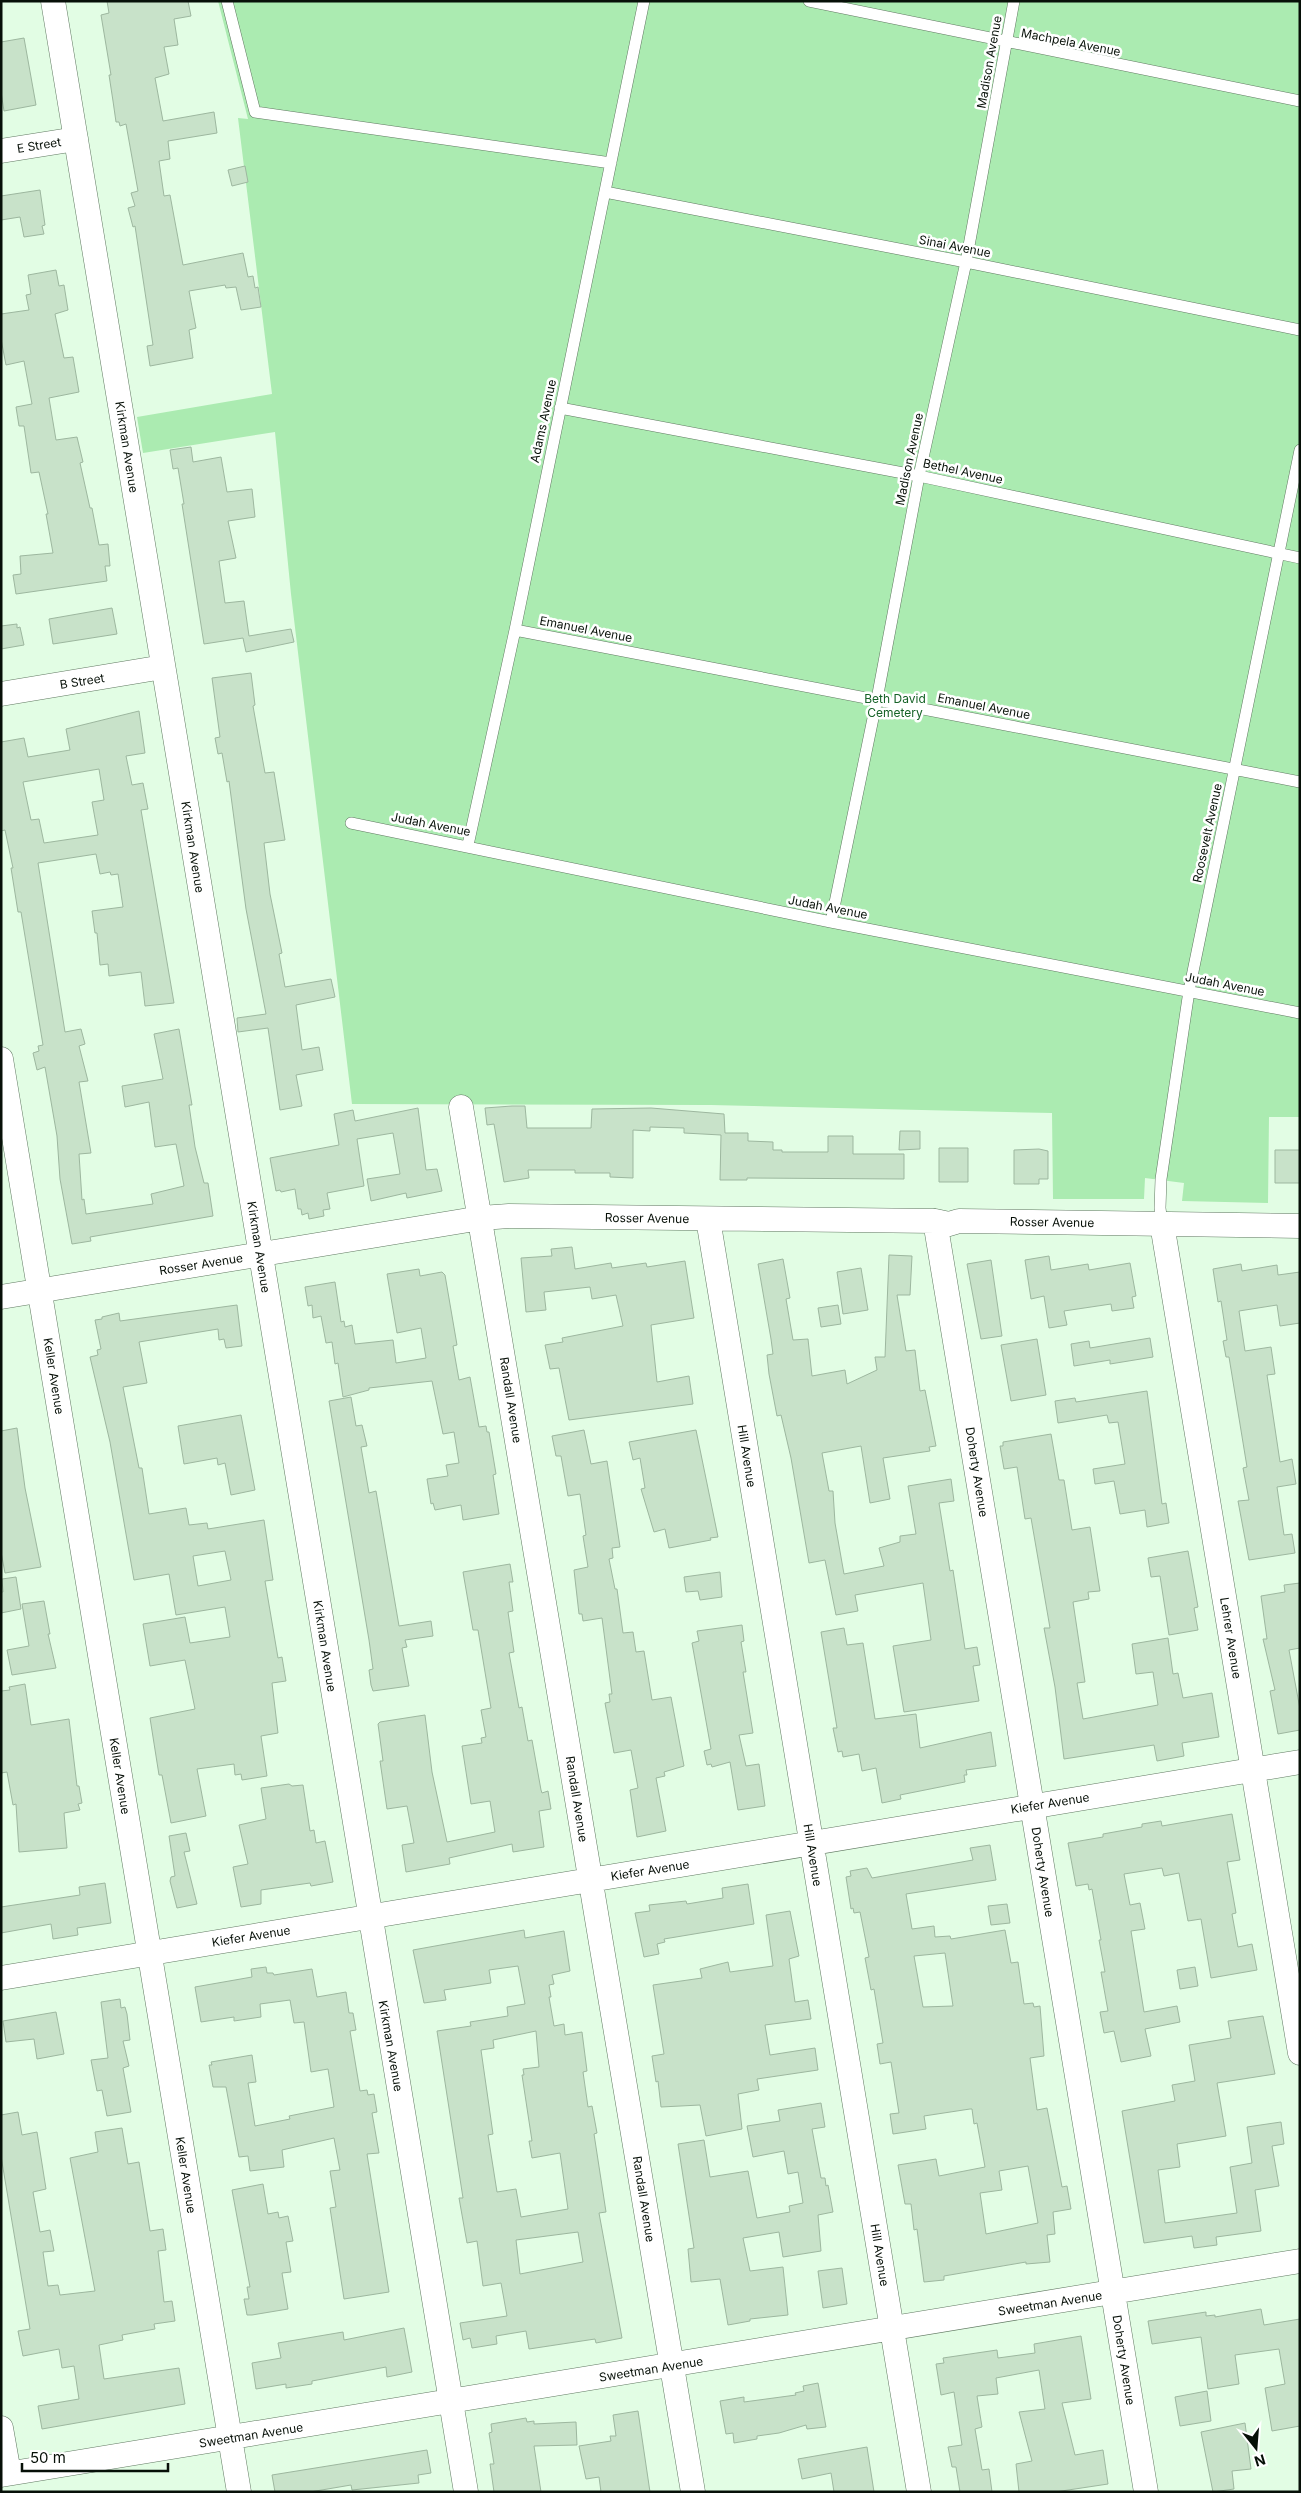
<svg xmlns="http://www.w3.org/2000/svg" width="1301" height="2493" viewBox="0 0 1301 2493" font-family="Inter,sans-serif">
	<style>
		.green { fill: #abebb1 }
		.building { fill: #c8e2c9; stroke: #9db79f; fill-rule: evenodd }
		.lines { fill: none; stroke-linecap: round; stroke-linejoin: round }
		.service-casing { stroke: #617962; stroke-width: 12 }
		.minor-casing { stroke: #617962; stroke-width: 25 }
		.service { stroke: #fff; stroke-width: 11 }
		.minor { stroke: #fff; stroke-width: 24 }
		.labels { text-anchor: middle; dominant-baseline: central; stroke-width: 5; stroke-linejoin: round; paint-order: stroke }
		.street-label { font-size: 12px; fill: #071008; stroke: #fff }
		.park-label { font-size: 12px; fill: #166227; stroke: #fff }
	</style>
	<rect width="100%" height="100%" fill="#e2fde4"/>
	<path class="green" d="M218 1H1300V1117H1269L1268 1203 1182 1201 1184 1183 1145 1178 1144 1199H1053L1052 1113 711 1105 352 1104 291 594 275 432 143 453 137 417 272 394 238 118 248 119Z"/>
	<path class="building" d="M107 1H188L191 16 174 19 178 45 164 47 169 74 155 78 163 121 214 112 217 133 168 141 170 159 159 161 164 196 170 195 183 265 243 253 248 277 253 276 255 288 258 287 261 307 241 310 236 287 226 288 225 285 189 291 196 328 189 330 193 358 150 366 147 346 153 345 135 226 133 227 128 208 135 206 131 193 138 191 126 124 120 126 119 122H116L113 101 109 75H111L101 15 109 13Z
		M24 38 36 105 4 111 1 92V42Z
		M245 166 248 182 232 186 228 170Z
		M40 190 45 225 42 226 44 234 24 237 20 217 1 220V196Z
		M56 270 59 286 64 285 68 310 55 314 64 358 73 357 79 392 49 398 56 440 77 437 83 462 80 463 90 508H92L99 545 108 544 110 566H105L107 581 16 594 13 575 21 574 20 556 53 553 46 514H48L39 472 31 473 24 426H19L16 407 32 404 24 361 6 365 1 339V314L29 310 26 295 31 294 28 275Z
		M191 447 193 462 221 457 227 492 252 489 255 517 228 521 236 558 219 561 225 603 244 601 249 636 291 629 294 642 246 652 243 638 204 644 182 504H184L178 468 173 469 170 450Z
		M112 608 117 634 53 644 49 619Z
		M17 624V628L20 627 24 645 1 649V626Z
		M251 673 255 705 253 706 265 773 274 772 285 840 264 843 270 894 282 953 279 954 285 987 331 979 335 997 296 1005 302 1050 319 1047 323 1070 296 1075 302 1106 280 1110 268 1028 238 1032 237 1018 266 1014 246 909 229 781 227 782 222 753 218 754 215 738 220 737 212 678Z
		M139 711 145 753 126 756 132 785 143 783 148 809 141 810 174 1003 145 1006 141 972 109 976 108 964 100 965 97 933H95L92 911 123 907 118 874 111 875 110 872 100 874 96 854 38 863 65 1032 81 1029 85 1044 79 1046 88 1081 79 1082 91 1153 79 1154 82 1200 84 1199 86 1214 153 1204 151 1194 184 1186 176 1144 155 1147 149 1102 125 1107 122 1086 163 1079 154 1034 179 1029 192 1105H189L195 1147 204 1183H208L213 1216 90 1237 91 1241 72 1244 60 1179 57 1136 45 1067 37 1070 33 1053 39 1051 38 1046 43 1045 21 912H18L11 868H13L5 830 1 831V742L24 738 28 757 70 750 66 729ZM99 769 104 800 92 802 98 835 44 843 39 819 31 820 23 782Z
		M512 1106H525L527 1128H591L592 1109 651 1108 724 1114 725 1133H748V1141L773 1142V1150H782V1152H828V1136H853V1154H904V1179L747 1178V1180H720L721 1135 684 1133V1128L650 1127V1131L633 1130V1178L610 1177V1173H575V1170H528L529 1178 504 1182 494 1124 487 1125 485 1108Z
		M418 1108 426 1170 437 1169 442 1191 407 1198 406 1193 371 1201 367 1179 400 1174 393 1133 357 1139 364 1186 327 1193 330 1209 323 1210 324 1216 309 1219 308 1213 302 1215 301 1209H298L295 1189 281 1192 280 1190 276 1191 270 1158 339 1145 334 1114 353 1110 355 1121Z
		M900 1131H920V1149L899 1150Z
		M939 1148H968V1182H939Z
		M1039 1149 1048 1151V1179H1039V1184H1014V1150Z
		M1275 1150H1300V1183H1275Z
		M572 1247 575 1269 611 1263 612 1268 646 1263 647 1267 685 1261 694 1318 651 1325 657 1382 689 1376 693 1404 569 1420 559 1368 550 1369 545 1345 563 1342 562 1338 623 1326 616 1295 592 1299 590 1287 544 1292 546 1310 526 1312 521 1258 552 1256 551 1249Z
		M889 1255 912 1256 910 1295H897L906 1351 915 1350 920 1391 925 1390 936 1446 929 1447 930 1451 883 1458 890 1499 870 1503 861 1446 822 1453 829 1491H833L835 1523 844 1574 884 1566 879 1548 900 1542V1536L916 1534 908 1486 951 1479 954 1501 939 1503 950 1571 953 1570 965 1649 977 1647 980 1665 973 1666 979 1701 904 1712 893 1646 931 1640 923 1583 855 1595 858 1611 836 1615 825 1560 809 1563 791 1458 781 1415 777 1416 769 1374 767 1355 773 1354 771 1339 758 1264 783 1259 790 1298 786 1299 793 1340 808 1339 812 1376 845 1370 847 1384 877 1370 875 1357H885Z
		M1049 1256 1051 1270 1088 1264 1089 1270 1130 1263 1136 1296 1132 1297 1134 1308 1112 1311 1111 1304 1064 1311 1067 1325 1049 1328 1044 1296 1031 1299 1025 1260Z
		M991 1260 1002 1336 981 1339 967 1264Z
		M1241 1264 1242 1271 1277 1265 1278 1275 1300 1272V1323L1280 1326 1277 1305 1239 1311 1245 1351 1271 1347 1275 1374 1267 1375 1280 1462 1292 1459 1296 1484 1277 1487 1284 1535 1292 1534 1295 1553 1249 1560 1238 1501 1249 1500 1243 1468 1247 1467 1229 1357H1226L1223 1341 1227 1340 1221 1301 1218 1302 1213 1269Z
		M861 1268 868 1310 843 1314 837 1272Z
		M419 1269 420 1276 442 1272 445 1275 457 1345 453 1346 459 1380 470 1377 479 1427 486 1426 487 1432H489L496 1474 493 1475 499 1514 463 1520 461 1505 435 1510 433 1503 431 1504 427 1479 448 1476 446 1465 459 1463 454 1432 443 1434 432 1381 369 1388V1390L343 1397 338 1363 335 1364 332 1342 326 1343 321 1316 313 1318 312 1305 308 1306 305 1287 335 1282 341 1322 344 1321 345 1327 352 1325 355 1344 393 1340 396 1363 426 1358 421 1328 397 1333 387 1274Z
		M237 1305 242 1346 226 1348 224 1339 219 1340 218 1329 139 1342 147 1383 123 1387 139 1468H142L149 1514 186 1508 189 1525 207 1523 208 1529 264 1520 273 1580 265 1581 278 1658 282 1657 286 1681 272 1683 278 1733 261 1736 267 1776 242 1780 241 1774 235 1775 234 1764 197 1769 206 1816 171 1823 162 1775H159L150 1718 195 1709 185 1660 150 1666 143 1624 185 1617 190 1643 230 1637 225 1607 176 1615 169 1574 134 1580 110 1442 90 1357 98 1355 97 1350 101 1349 95 1320 102 1319V1317L119 1313 120 1321ZM225 1551 231 1580 198 1586 193 1556Z
		M838 1305 841 1324 821 1327 818 1308Z
		M1150 1338 1153 1357 1110 1364V1360L1074 1366 1071 1344 1089 1341 1090 1348Z
		M1037 1339 1046 1395 1011 1401 1001 1345Z
		M1147 1391 1162 1504 1166 1503 1169 1523 1147 1527 1145 1510 1120 1514 1114 1481 1095 1484 1093 1469 1125 1464 1118 1422 1109 1423 1107 1415 1058 1423 1055 1401 1075 1398 1076 1402Z
		M351 1397 356 1426 362 1425 367 1446 361 1447 369 1493 376 1491 399 1626 431 1621 433 1636 405 1640 407 1647 402 1648 409 1686 373 1691 371 1685 369 1670 373 1669 369 1640 329 1401Z
		M241 1415 255 1490 231 1495 225 1463 218 1465 217 1458 184 1464 178 1426Z
		M17 1428 25 1488 41 1567 5 1573 1 1552V1431Z
		M584 1430 591 1464 607 1461 620 1547 612 1548 613 1558 609 1559 615 1589H617L623 1633 633 1632 636 1652 644 1651 652 1700 671 1697 684 1766 664 1772 665 1776 656 1778 666 1831 637 1837 630 1790 638 1788 631 1750 614 1753 605 1703 610 1702 609 1694H612L602 1618 583 1621 582 1614H579L574 1570 588 1567 583 1536 586 1535 580 1494 568 1496 561 1456H556L552 1436Z
		M696 1430 718 1537 710 1538 711 1540 669 1548 665 1529 654 1532 641 1489 645 1488 640 1458 633 1460 629 1442Z
		M1051 1434 1059 1480H1064L1072 1530 1090 1527 1100 1591 1088 1592 1089 1599 1073 1602 1085 1682 1077 1683 1083 1719 1158 1705 1153 1672 1136 1674 1132 1644 1168 1638 1173 1674 1178 1673 1183 1698 1212 1693 1219 1737 1182 1743 1184 1756 1157 1761 1154 1745 1064 1759 1055 1687 1044 1628H1050L1031 1518 1025 1519 1017 1467 1004 1469 1000 1446H1003V1442Z
		M1188 1551 1198 1607 1194 1608 1198 1630 1169 1635 1160 1576 1151 1577 1148 1558Z
		M510 1564 513 1582H509L513 1611 508 1612 514 1652 509 1653 519 1708 522 1707 528 1741 532 1740 541 1790 542 1793 548 1791 551 1809 539 1811 544 1847 513 1852 512 1844 449 1858 450 1864 406 1872 402 1845 414 1843 407 1806 387 1809 380 1761H383L378 1724 380 1722 425 1715 432 1772 447 1842 495 1832 490 1801 471 1804 462 1746 482 1743 481 1738 486 1737 481 1710 491 1708 478 1630H473L463 1572Z
		M720 1572 722 1597 700 1600 698 1591 686 1592 684 1577Z
		M16 1577 21 1609 1 1613V1592H3L2 1579Z
		M1300 1583V1648L1289 1650 1300 1709V1730L1278 1734 1270 1691 1275 1690 1263 1639H1267L1261 1596 1285 1592 1284 1585Z
		M44 1601 50 1634H48L56 1668 12 1675 7 1650 29 1646 22 1604Z
		M742 1625 744 1641 741 1642 746 1672H743L753 1733 739 1735 746 1766 759 1764 765 1806 738 1810 730 1762 712 1767 711 1764 707 1765 704 1751 711 1749 692 1643 699 1641 697 1631Z
		M844 1628 847 1645 863 1643 875 1719 916 1714 920 1748 991 1732 996 1766 966 1770 967 1775H964L965 1782 900 1795 901 1799 882 1803 876 1768 862 1771 859 1754 843 1757 842 1751 838 1752 833 1728H837L821 1632Z
		M25 1684 31 1725 69 1719 77 1786H79L82 1803 78 1804 80 1810 64 1813 67 1848 19 1852 16 1804 13 1805 7 1772 1 1773V1691L10 1690 9 1687Z
		M289 1784 292 1786 303 1785 310 1831 314 1830 316 1843 325 1841 333 1882 311 1886 310 1883 261 1890V1904L241 1907 233 1867 248 1864 239 1825 266 1819 261 1788Z
		M1232 1814 1240 1860 1227 1862 1236 1913 1232 1914 1238 1947 1252 1944 1257 1970 1211 1978 1201 1919 1188 1921 1179 1873 1164 1876 1162 1868 1124 1874 1130 1905 1140 1903 1145 1929 1131 1931 1144 2012 1177 2006 1180 2022 1145 2029 1151 2056 1121 2062 1114 2031 1104 2033 1100 2012 1108 2011 1101 1972H1105L1099 1940H1101L1092 1889 1089 1890 1088 1884 1076 1886 1068 1843 1103 1837V1834L1142 1827V1824L1161 1821 1162 1826Z
		M186 1833 190 1851 184 1852 197 1904 177 1908 170 1881 171 1877 175 1876 169 1836Z
		M990 1845 996 1880 906 1894 912 1929 934 1926 935 1937 950 1936 951 1939 1005 1930 1011 1963 1018 1962 1024 2004 1033 2003 1034 2007 1040 2006 1044 2056 1030 2058 1037 2110 1047 2108 1062 2187 1067 2186 1071 2209 1053 2212 1055 2234 1047 2235 1050 2262 1026 2264V2262L944 2276V2280L924 2282 917 2229 914 2230 911 2204H905L898 2165 936 2159 939 2176 985 2167 977 2123 974 2124 972 2109H970L924 2116 926 2129 893 2134 890 2114 899 2113 891 2062 880 2064 877 2044 883 2043 874 1989 871 1990 865 1958 869 1957 860 1912 854 1913 853 1908 851 1909 846 1877 851 1876 850 1871 867 1868 872 1878 973 1860 970 1848ZM945 1953 953 2006 923 2007 914 1956ZM1028 2166 1038 2223 986 2234 980 2193 1002 2190 999 2171Z
		M105 1883 111 1923 77 1928 78 1935 53 1939 51 1924 1 1933V1907L80 1895 79 1887Z
		M748 1884 754 1924 664 1939 665 1942 657 1944 659 1954 644 1957 635 1913 650 1911 649 1905 686 1901 687 1904 723 1898 722 1888Z
		M1007 1904 1010 1923 991 1925 988 1906Z
		M790 1911 799 1956 789 1959 795 2002 808 2000 811 2019 765 2025 770 2055 815 2048 818 2070 757 2079 759 2090 738 2094 742 2129 706 2136 700 2105 661 2107 658 2081 656 2082 652 2056 664 2054 653 1985 702 1978 700 1969 728 1962 730 1972 773 1966 766 1915Z
		M524 1930 525 1938 564 1931 570 1971 552 1975 554 1984 549 1985 551 1997H549L554 2026 564 2024 565 2035 582 2032 587 2071 583 2072 588 2107 592 2106 597 2133 594 2134 606 2212 599 2213 622 2338 596 2343 595 2339 529 2349 526 2331 496 2336 497 2344 472 2348 470 2338 463 2340 460 2323 507 2316 501 2283 483 2286 477 2241 467 2243 459 2198H463L437 2031 471 2026 470 2022 508 2016 507 2007 525 2004 518 1966 489 1970 491 1983 444 1990 446 2000 424 2003 413 1950ZM536 2031 539 2067 523 2069 524 2075H522L532 2141H529L532 2158 560 2153 568 2209 521 2217 516 2189 497 2192 488 2135 493 2134 481 2050 494 2048 493 2040ZM578 2232 583 2262 520 2274 516 2240Z
		M266 1967 267 1973H273L274 1975 312 1969 317 1997 346 1992 349 2013H353L356 2030 350 2031 360 2091 367 2090 368 2095 374 2094 377 2112 372 2113 379 2153 367 2154 389 2292 344 2299 330 2208 336 2207 330 2171 340 2170 334 2138 282 2150 284 2167 250 2171 248 2156 239 2157 226 2087H213L209 2065H212L211 2062 252 2055 256 2082 248 2083 255 2126 290 2119 289 2116 334 2107 328 2069 311 2072 304 2022 294 2023 290 2000 260 2004 261 2017 234 2021V2017L201 2022 195 1987 252 1977 251 1969Z
		M1195 1967 1198 1986 1180 1989 1177 1970Z
		M120 1999 121 2008 125 2007 127 2014 130 2040 123 2041 129 2066 123 2068 131 2112 107 2116 102 2090 97 2091 91 2060 108 2058 101 2002Z
		M56 2012 64 2054 37 2059 34 2039 6 2042 3 2021Z
		M1263 2016 1275 2074 1217 2083 1226 2136 1177 2144 1180 2167 1158 2170 1165 2223 1237 2213 1230 2167 1252 2163 1247 2127 1281 2122 1284 2144 1272 2146 1279 2186 1255 2190 1261 2231 1216 2237 1217 2245 1194 2248 1192 2236 1144 2243 1122 2111 1175 2101 1172 2085 1195 2081 1189 2045 1231 2038 1228 2021Z
		M821 2103 825 2127 812 2129 821 2178H825L826 2186 828 2185 833 2212 818 2215 821 2251 783 2257 779 2232 743 2238 750 2271 783 2267 788 2315 750 2319V2321L728 2325 720 2279 691 2282 688 2249 694 2248 678 2144 704 2140 710 2177 748 2171 757 2218 790 2212 789 2206 803 2203 798 2172 788 2174 784 2151 753 2157 747 2126 780 2121 778 2110Z
		M18 2112 22 2135 37 2132 46 2189 33 2192 40 2232 50 2230 54 2251 43 2252 48 2286 58 2285 60 2295 95 2291 70 2158 98 2152 95 2132 122 2128 128 2164 139 2162 150 2231 163 2229 166 2250 158 2251 164 2302 172 2301 175 2321 154 2324 155 2329 122 2335 123 2340 99 2345 104 2379 179 2368 185 2404 42 2429 38 2406 79 2399 74 2366 62 2368 59 2349 23 2356 18 2331 30 2329 1 2156V2115Z
		M263 2184 268 2214 278 2212 279 2218 288 2216 293 2241 286 2242 291 2272 282 2273 288 2309 252 2315H247L244 2299H249L247 2287H250L232 2190Z
		M842 2268 847 2304 823 2308 818 2271Z
		M1261 2309 1264 2325 1300 2319V2426L1272 2431 1265 2388 1285 2384 1279 2349 1235 2355 1239 2384 1208 2389 1201 2337 1152 2344 1148 2321 1206 2312V2316L1215 2315V2317Z
		M404 2328 412 2372 387 2377 386 2367 312 2381V2384L286 2388V2384L256 2389 252 2363 281 2358 278 2343 343 2332 344 2340Z
		M1081 2336 1091 2399 1062 2403 1075 2455 1103 2450 1108 2484 1055 2492H1019L1016 2464 1032 2461 1019 2412 1045 2409 1039 2370 996 2378 998 2394 977 2396 982 2427 975 2429 982 2470 989 2469 992 2492H960L956 2467H952L948 2447 962 2445 954 2392 941 2395 936 2364 944 2363 943 2358 997 2350 998 2358 1035 2353 1034 2344Z
		M818 2383 826 2427 807 2429 806 2425 779 2433 757 2436V2439L734 2443 733 2433 726 2434 720 2401 744 2397V2402L796 2395 795 2393 804 2391 803 2386Z
		M1207 2391 1211 2421 1180 2426 1175 2397Z
		M638 2411 650 2492H601L599 2477 586 2479 579 2446 611 2441 610 2436H616L613 2415Z
		M526 2418 527 2422 534 2421V2424L576 2422 577 2445 534 2446 541 2492H494L490 2464H494L489 2433 492 2432 491 2424Z
		M1245 2423 1251 2469 1232 2471 1234 2489 1213 2492 1201 2432Z
		M867 2447 874 2492H834L831 2473 802 2479 798 2459Z
		M427 2450 431 2473 418 2475 419 2483 352 2490 351 2485 310 2492H275L272 2475Z"/>
	<g class="lines">
		<defs>
			<path id="service" d="M227 1 255 112 611 163
				M809 1 1300 101
				M605 192 966 262 1300 330
				M560 408 919 476 1300 558
				M515 630 1300 782
				M351 823 831 922 1300 1013
				M468 845 515 630 644 1
				M831 922 877 699 919 476 966 262 1014 1
				M1162 1224 1160 1208 1161 1179 1189 991 1300 450"/>
			<path id="minor" d="M53 1 466 2492
				M1 151 76 139
				M1 694 163 667
				M1 1059 239 2492
				M461 1107 693 2492
				M708 1219 919 2492
				M935 1221 1146 2492
				M1162 1224 1300 2053
				M1 1297 481 1218 509 1216 935 1221 949 1224 959 1221 1300 1226
				M1 1978 1300 1762
				M1 2428 9 2473
				M1 2475 1300 2261"/>
		</defs>
		<use href="#service" class="service-casing"/>
		<use href="#minor" class="minor-casing"/>
		<use href="#service" class="service"/>
		<use href="#minor" class="minor"/>
	</g>
	<g class="labels">
		<g class="street-label">
			<text transform="translate(1071 42) rotate(11)">Machpela Avenue</text>
			<text transform="translate(989 62) rotate(-80)">Madison Avenue</text>
			<text transform="translate(39 145) rotate(-9)">E Street</text>
			<text transform="translate(955 246) rotate(11)">Sinai Avenue</text>
			<text transform="translate(543 421) rotate(-78)">Adams Avenue</text>
			<text transform="translate(127 447) rotate(81)">Kirkman Avenue</text>
			<text transform="translate(909 459) rotate(-78)">Madison Avenue</text>
			<text transform="translate(963 471) rotate(12)">Bethel Avenue</text>
			<text transform="translate(586 629) rotate(11)">Emanuel Avenue</text>
			<text transform="translate(82 681) rotate(-9)">B Street</text>
			<text transform="translate(984 706) rotate(11)">Emanuel Avenue</text>
			<text transform="translate(431 824) rotate(11)">Judah Avenue</text>
			<text transform="translate(1207 833) rotate(-78)">Roosevelt Avenue</text>
			<text transform="translate(193 847) rotate(81)">Kirkman Avenue</text>
			<text transform="translate(828 907) rotate(11)">Judah Avenue</text>
			<text transform="translate(1225 984) rotate(11)">Judah Avenue</text>
			<text transform="translate(647 1218) rotate(1)">Rosser Avenue</text>
			<text transform="translate(1052 1222) rotate(1)">Rosser Avenue</text>
			<text transform="translate(259 1247) rotate(81)">Kirkman Avenue</text>
			<text transform="translate(201 1264) rotate(-9)">Rosser Avenue</text>
			<text transform="translate(54 1376) rotate(81)">Keller Avenue</text>
			<text transform="translate(511 1400) rotate(81)">Randall Avenue</text>
			<text transform="translate(747 1456) rotate(81)">Hill Avenue</text>
			<text transform="translate(977 1472) rotate(81)">Doherty Avenue</text>
			<text transform="translate(1231 1638) rotate(81)">Lehrer Avenue</text>
			<text transform="translate(325 1646) rotate(81)">Kirkman Avenue</text>
			<text transform="translate(120 1776) rotate(81)">Keller Avenue</text>
			<text transform="translate(577 1799) rotate(81)">Randall Avenue</text>
			<text transform="translate(1050 1803) rotate(-9)">Kiefer Avenue</text>
			<text transform="translate(813 1855) rotate(81)">Hill Avenue</text>
			<text transform="translate(650 1870) rotate(-9)">Kiefer Avenue</text>
			<text transform="translate(1043 1872) rotate(81)">Doherty Avenue</text>
			<text transform="translate(251 1936) rotate(-9)">Kiefer Avenue</text>
			<text transform="translate(391 2046) rotate(80)">Kirkman Avenue</text>
			<text transform="translate(186 2175) rotate(81)">Keller Avenue</text>
			<text transform="translate(644 2199) rotate(81)">Randall Avenue</text>
			<text transform="translate(880 2255) rotate(81)">Hill Avenue</text>
			<text transform="translate(1050 2303) rotate(-9)">Sweetman Avenue</text>
			<text transform="translate(1124 2360) rotate(81)">Doherty Avenue</text>
			<text transform="translate(651 2369) rotate(-9)">Sweetman Avenue</text>
			<text transform="translate(251 2435) rotate(-9)">Sweetman Avenue</text>
		</g>
		<g class="park-label">
			<text x="895" y="698">Beth David<tspan x="895" dy="14">Cemetery</tspan></text>
		</g>
	</g>
	<rect width="1301" height="2493" fill="none" stroke="#071008" stroke-width="5"/>
	<g transform="translate(1256 2448) rotate(163)" stroke="#ffffff" stroke-width="4" paint-order="stroke">
	<path d="M0-4L9 19L0 12L-9 19Z" fill="#071008"/>
	<text y="-8" font-size="14" font-weight="bold" text-anchor="middle" fill="#071008">N</text>
	</g>
	<path d="M22 2463v8h146v-8" fill="none" stroke="#071008" stroke-width="2.5"/>
	<text x="30" y="2463" font-size="15" fill="#071008" stroke="#ffffff" stroke-width="4" paint-order="stroke">50 m</text>
</svg>
